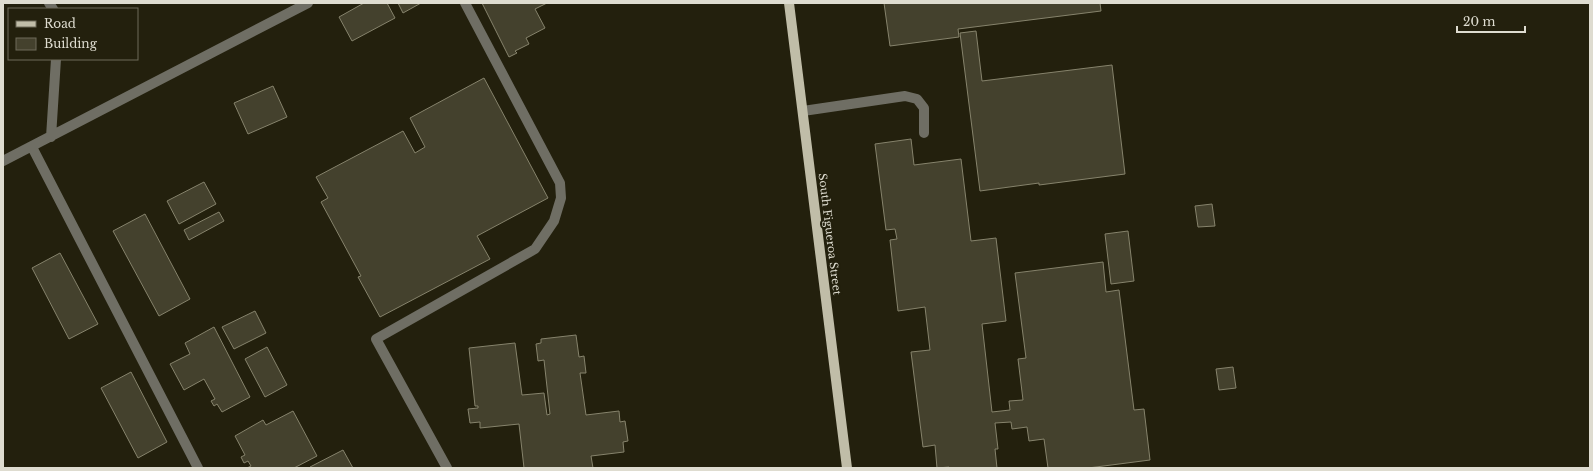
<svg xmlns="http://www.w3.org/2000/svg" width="1593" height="471" viewBox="0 0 1593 471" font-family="'Libre Baskerville',serif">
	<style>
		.building { fill: #44412d; stroke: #86836c }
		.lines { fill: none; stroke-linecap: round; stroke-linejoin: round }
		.minor { stroke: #6f6e64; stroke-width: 10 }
		.major { stroke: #c0bda8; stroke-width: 10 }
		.labels { text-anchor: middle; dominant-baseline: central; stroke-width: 4; stroke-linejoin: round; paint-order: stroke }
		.street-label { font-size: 11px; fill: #dedcd0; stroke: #23200d }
	</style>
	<rect width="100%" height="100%" fill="#23200d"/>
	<path class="building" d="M364 3H387L395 18 352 41 339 17Z
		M398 3H421L403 13Z
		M482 3H547L535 9 545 28 526 38 529 44 515 51 517 53 509 57Z
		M884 3H1100L1101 11 958 29 959 37 890 46Z
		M976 31 982 81 1112 65 1125 174 1039 185V183L980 191 960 33Z
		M484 78 548 198 477 236 490 259 380 317 358 277 361 276 321 202 328 198 316 177 403 131 415 153 425 147 410 118Z
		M273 86 287 117 248 134 234 103Z
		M911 139 914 165 961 159 971 241 996 238 1006 321 982 324 992 412 1010 410 1009 401 1023 400 1018 359 1026 358 1015 273 1103 262 1106 292 1119 290 1134 410 1144 409 1150 460 1088 468H1048L1044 439 1029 441 1027 427 1012 429 1011 422 995 423 998 449H995L997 468H950L949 467 937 468 935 445 923 447 911 352 930 350 925 307 898 311 890 240 897 239 895 229 886 230 875 144Z
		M204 182 216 204 179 224 167 201Z
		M1212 204 1215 226 1198 227 1195 206Z
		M219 212 224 221 189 240 184 230Z
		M145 214 190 299 159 316 113 231Z
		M1128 231 1134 281 1111 284 1105 234Z
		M60 253 98 324 69 339 32 268Z
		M255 311 266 333 234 349 222 327Z
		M214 327 250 397 222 412 217 404 214 406 211 401 215 399 204 379 184 390 170 364 190 354 185 343Z
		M576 335 579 357 584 356 586 373H580L586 415 619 411 620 422 625 421 628 441 623 442 624 452 591 456 593 468H524L519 424 480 428V422L470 423 468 409 478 408V406H475L469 348 515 343 522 395 544 393 547 415 550 414 544 360 538 361 536 344 541 343V339Z
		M267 347 287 385 265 397 245 359Z
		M1233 367 1236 388 1219 390 1216 369Z
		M131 372 167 442 138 458 101 388Z
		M293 411 317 456 294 468H247L251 466 248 461 244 463 241 457 245 455 235 436 263 420 266 425Z
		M343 450 353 468H310V467Z"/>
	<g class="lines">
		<path class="minor" d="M49 3 53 9
			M803 111 905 96 917 99 924 108V133
			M51 137 56 59
			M32 147 198 468
			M3 161 308 3
			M447 468 376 339 535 249 554 221 561 198 560 183 465 3"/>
		<path class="major" d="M789 3 847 468"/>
	</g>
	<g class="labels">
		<g class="street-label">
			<text transform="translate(830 234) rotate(83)">South Figueroa Street</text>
		</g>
	</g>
	<rect width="1593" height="471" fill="none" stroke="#dedcd0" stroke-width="8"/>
	<rect x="8" y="8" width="130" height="52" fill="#23200d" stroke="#6e6b5b"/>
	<rect x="16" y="21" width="20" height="6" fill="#c0bda8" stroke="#6e6b5b"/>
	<text x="44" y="28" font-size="12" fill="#dedcd0">Road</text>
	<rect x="16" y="38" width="20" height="12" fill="#44412d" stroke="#6e6b5b"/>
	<text x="44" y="48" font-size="12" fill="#dedcd0">Building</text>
	<path d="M1457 26v6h68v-6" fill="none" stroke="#dedcd0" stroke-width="2"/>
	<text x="1463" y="26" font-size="12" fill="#dedcd0" stroke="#23200d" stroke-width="3" paint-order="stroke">20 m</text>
</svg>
